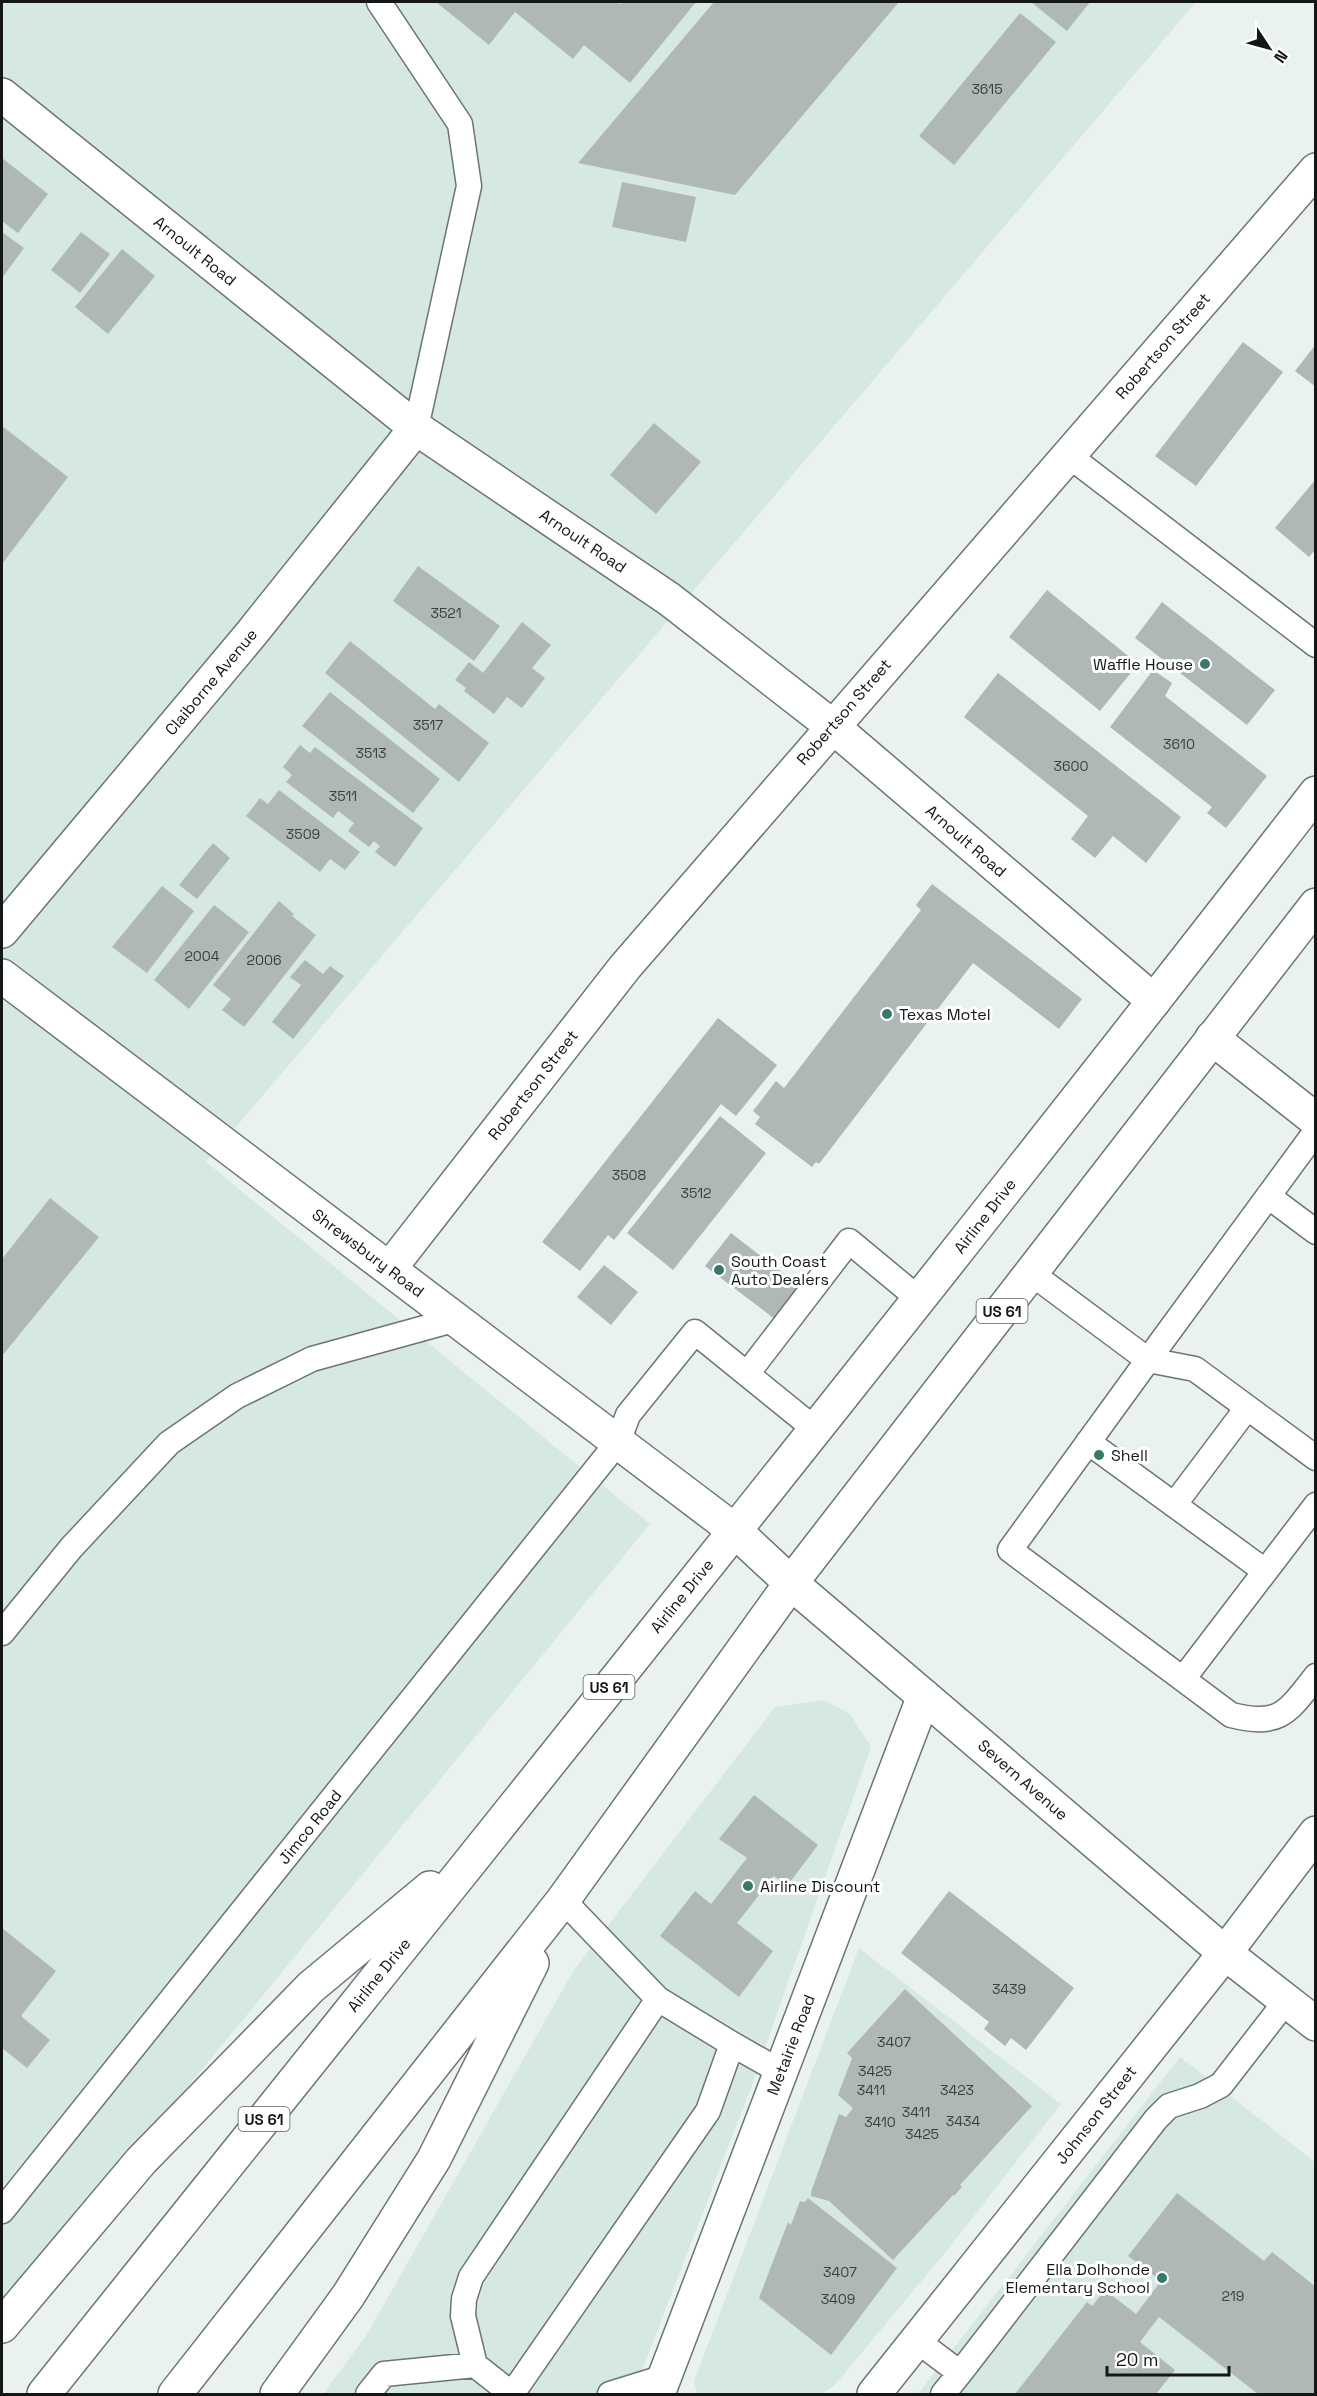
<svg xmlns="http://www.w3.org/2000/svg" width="1317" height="2396" viewBox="0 0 1317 2396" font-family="'Space Grotesk',sans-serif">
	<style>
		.built { fill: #d6e8e3 }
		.building { fill: #b0b8b6 }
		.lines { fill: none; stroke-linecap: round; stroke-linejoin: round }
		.service-casing { stroke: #6d7573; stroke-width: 27 }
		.minor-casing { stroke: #6d7573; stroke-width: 36 }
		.tertiary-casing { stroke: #6d7573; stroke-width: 36 }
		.secondary-casing { stroke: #6d7573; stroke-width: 36 }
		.trunk-casing { stroke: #6d7573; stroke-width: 36 }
		.service { stroke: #fff; stroke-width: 24 }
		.minor { stroke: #fff; stroke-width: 33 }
		.tertiary { stroke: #fff; stroke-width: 33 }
		.secondary { stroke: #fff; stroke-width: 33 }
		.trunk { stroke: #fff; stroke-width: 33 }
		.poi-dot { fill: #377a6c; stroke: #fff; stroke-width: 2 }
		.labels { text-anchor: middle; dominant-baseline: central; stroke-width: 6; stroke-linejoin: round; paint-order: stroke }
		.number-label { font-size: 14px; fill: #3b3f3f }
		.shield { fill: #fff; stroke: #5a5d5d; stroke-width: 1.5 }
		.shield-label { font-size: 15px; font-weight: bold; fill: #141717 }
		.street-label { font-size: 16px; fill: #141717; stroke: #fff }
		.poi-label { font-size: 16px; fill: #141717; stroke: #fff; text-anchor: start }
	</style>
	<rect width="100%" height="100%" fill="#e9f2f0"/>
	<path class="built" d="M2 2H1196L206 1162 650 1524 2 2313Z
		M824 1700 850 1714 871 1747 749 2093 633 2394H323L366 2336 574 1970 775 1707Z
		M859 1948 1061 2104 949 2248 834 2386 821 2394H697L694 2381Z
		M1180 2057 1315 2162V2394H918Z"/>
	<path class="building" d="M436 2H617L620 4 623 2H696L630 83 584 45 573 59 515 12 489 45Z
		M714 2H899L735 195 578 163Z
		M1031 2H1090L1067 31Z
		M1020 13 1056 42 954 165 919 136Z
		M2 158 48 194 18 233 2 221Z
		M622 182 696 197 686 242 612 227Z
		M2 232 24 248 2 278Z
		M81 232 110 254 80 293 51 270Z
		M122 249 155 276 108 334 75 307Z
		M1243 342 1283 372 1196 486 1155 456Z
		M1316 344V387L1295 371Z
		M654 423 701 462 656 514 610 475Z
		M2 426 68 477 2 564Z
		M1316 479V549L1309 557 1275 528Z
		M418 566 500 626 474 661 393 601Z
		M1047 590 1138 664 1100 711 1009 637Z
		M1162 602 1275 690 1247 725 1135 638Z
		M522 622 551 645 532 668 545 678 522 708 507 697 494 714 464 691 466 688 455 680 469 662 483 673Z
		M350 641 435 709 439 704 489 743 459 782 325 673Z
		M1153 670 1172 683 1165 696 1267 776 1226 828 1207 813 1212 807 1110 727Z
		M998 673 1181 817 1146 863 1113 836 1095 858 1071 839 1088 816 964 717Z
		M330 692 440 779 413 813 302 726Z
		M300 745 310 753 315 747 423 828 395 867 375 852 380 846 374 841 369 847 348 831 354 823 338 811 333 818 286 782 292 775 283 767Z
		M279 790 360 852 345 870 330 859 320 872 246 816 260 798 268 804Z
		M213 843 230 858 197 899 179 885Z
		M932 884 1082 999 1059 1029 973 963 819 1164 816 1162 812 1167 755 1124 760 1117 753 1111 776 1081 784 1088 921 910 916 905Z
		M162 886 194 911 147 973 112 947Z
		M279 901 294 914 292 916 316 935 244 1027 222 1010 231 999 213 985Z
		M214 905 249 932 189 1009 154 980Z
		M305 960 323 974 330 966 344 976 293 1039 272 1022 301 985 290 977Z
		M718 1018 777 1065 736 1116 721 1104 614 1240 608 1235 580 1271 542 1242Z
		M720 1116 766 1153 673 1270 627 1233Z
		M50 1198 99 1237 2 1356V1259Z
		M731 1233 801 1287 776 1320 705 1266Z
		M604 1265 638 1292 611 1325 577 1297Z
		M754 1795 818 1845 787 1886 774 1876 737 1923 773 1951 739 1997 660 1936 695 1891 711 1904 747 1858 719 1839Z
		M949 1891 1074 1988 1026 2050 1011 2038 1005 2046 984 2029 989 2022 901 1953Z
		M2 1928 56 1971 21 2016 50 2040 27 2068 2 2048Z
		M905 1989 1032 2106 960 2185 962 2187 954 2196 953 2195 893 2260 829 2201 811 2196V2192L839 2114 846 2117 853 2108 838 2095 852 2058 847 2053Z
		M1177 2193 1264 2261 1272 2252 1316 2287V2394H1258L1159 2317 1140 2342 1175 2370 1156 2394H1015L1087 2302 1092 2306 1105 2290 1136 2314 1161 2281 1128 2256Z
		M808 2198 897 2268 831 2355 759 2298 788 2222 791 2225 800 2201 805 2202Z"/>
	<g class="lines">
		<defs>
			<path id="service" d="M379 2 460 124 469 186 416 428
				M1068 455 1316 645
				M1316 1131 1148 1360 1195 1369 1316 1458
				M1268 1196 1316 1232
				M1031 1273 1148 1360 1010 1550 1231 1715C1280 1727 1287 1713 1316 1676
				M747 1374 849 1241 919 1299
				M1088 1442 1265 1571
				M1174 1505 1247 1408
				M2 1633 71 1548 169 1443 237 1396 312 1359 457 1319
				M1183 1679 1316 1505
				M563 1900 658 1999
				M732 2044 781 2072
				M2 2211 618 1442 628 1415 695 1332 816 1430
				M916 2340 960 2373 943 2394
				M960 2373 1156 2119 1169 2106 1200 2096 1221 2085 1286 2001
				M368 2394 384 2374 475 2365
				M512 2394 708 2111 732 2044 658 1999 471 2277 464 2299 463 2316 475 2365 512 2394H513
				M610 2394 665 2377"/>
			<path id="minor" d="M2 95 416 428 669 599 832 726 1154 1001
				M2 931 251 634 416 428
				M1212 1038 1316 1120
				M390 1268 625 967 1316 170
				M1225 1953 1316 1833"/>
			<path id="tertiary" d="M2 976 734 1530
				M1225 1953 1316 2024"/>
			<path id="secondary" d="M734 1530 791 1583 1225 1953 874 2394
				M658 2394 924 1696"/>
			<path id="trunk" d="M2 2326 141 2161 311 1987 430 1888
				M44 2394C469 1862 898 1332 1316 793
				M175 2394 563 1900 791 1583 1316 905
				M277 2394 348 2296 434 2159 532 1963"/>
		</defs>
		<use href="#service" class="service-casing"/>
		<use href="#minor" class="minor-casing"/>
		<use href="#tertiary" class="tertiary-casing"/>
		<use href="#secondary" class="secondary-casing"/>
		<use href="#trunk" class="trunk-casing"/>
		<use href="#service" class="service"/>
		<use href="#minor" class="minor"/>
		<use href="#tertiary" class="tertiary"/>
		<use href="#secondary" class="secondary"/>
		<use href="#trunk" class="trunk"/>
	</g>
	<g class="poi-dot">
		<circle cx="1205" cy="664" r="6"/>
		<circle cx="887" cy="1014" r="6"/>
		<circle cx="719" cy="1270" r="6"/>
		<circle cx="1099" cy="1455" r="6"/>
		<circle cx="748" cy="1886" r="6"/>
		<circle cx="1162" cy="2278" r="6"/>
	</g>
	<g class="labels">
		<g class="number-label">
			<text x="987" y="89">3615</text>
			<text x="446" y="613">3521</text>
			<text x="428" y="725">3517</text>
			<text x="1179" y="744">3610</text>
			<text x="371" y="753">3513</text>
			<text x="1071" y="766">3600</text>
			<text x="343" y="796">3511</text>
			<text x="303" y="834">3509</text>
			<text x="202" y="956">2004</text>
			<text x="264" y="960">2006</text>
			<text x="629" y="1175">3508</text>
			<text x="696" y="1193">3512</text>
			<text x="1009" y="1989">3439</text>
			<text x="894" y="2042">3407</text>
			<text x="875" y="2071">3425</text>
			<text x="871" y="2090">3411</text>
			<text x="957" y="2090">3423</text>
			<text x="916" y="2112">3411</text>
			<text x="963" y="2121">3434</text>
			<text x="880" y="2122">3410</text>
			<text x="922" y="2134">3425</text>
			<text x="840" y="2272">3407</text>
			<text x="1233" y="2296">219</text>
			<text x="838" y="2299">3409</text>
		</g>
		<g class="shield">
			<rect x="976.5" y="1299" width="51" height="24" rx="4.5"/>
			<rect x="583.5" y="1675" width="51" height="24" rx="4.5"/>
			<rect x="238.5" y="2107" width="51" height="24" rx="4.5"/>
		</g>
		<g class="shield-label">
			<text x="1002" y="1311">US 61</text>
			<text x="609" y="1687">US 61</text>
			<text x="264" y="2119">US 61</text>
		</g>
		<g class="street-label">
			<text transform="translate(195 251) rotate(39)">Arnoult Road</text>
			<text transform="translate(1163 346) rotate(-49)">Robertson Street</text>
			<text transform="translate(583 541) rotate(34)">Arnoult Road</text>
			<text transform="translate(211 682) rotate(-50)">Claiborne Avenue</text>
			<text transform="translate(844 712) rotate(-49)">Robertson Street</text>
			<text transform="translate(966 841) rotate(41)">Arnoult Road</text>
			<text transform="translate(533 1085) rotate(-52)">Robertson Street</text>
			<text transform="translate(985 1216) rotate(-52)">Airline Drive</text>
			<text transform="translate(368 1253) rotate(37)">Shrewsbury Road</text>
			<text transform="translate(682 1596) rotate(-51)">Airline Drive</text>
			<text transform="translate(1023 1780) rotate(41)">Severn Avenue</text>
			<text transform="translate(310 1827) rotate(-51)">Jimco Road</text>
			<text transform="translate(379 1975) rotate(-51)">Airline Drive</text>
			<text transform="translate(791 2045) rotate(-69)">Metairie Road</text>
			<text transform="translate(1096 2115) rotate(-52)">Johnson Street</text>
		</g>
		<g class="poi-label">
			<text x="1193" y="664" text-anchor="end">Waffle House</text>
			<text x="899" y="1014">Texas Motel</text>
			<text x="731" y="1261">South Coast<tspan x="731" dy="18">Auto Dealers</tspan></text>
			<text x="1111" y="1455">Shell</text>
			<text x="760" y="1886">Airline Discount</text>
			<text x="1150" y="2269" text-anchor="end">Ella Dolhonde<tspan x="1150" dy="18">Elementary School</tspan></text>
		</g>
	</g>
	<rect width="1317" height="2396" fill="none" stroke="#141717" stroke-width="6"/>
	<g transform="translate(1269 48) rotate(126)" stroke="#ffffff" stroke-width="4.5" paint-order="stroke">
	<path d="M0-4.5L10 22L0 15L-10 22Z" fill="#141717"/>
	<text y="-9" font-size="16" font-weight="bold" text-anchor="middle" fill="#141717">N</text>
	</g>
	<path d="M1107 2366v9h122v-9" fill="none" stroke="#141717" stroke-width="3"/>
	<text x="1116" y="2366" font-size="18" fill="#141717" stroke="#ffffff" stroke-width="4.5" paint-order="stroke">20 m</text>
</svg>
